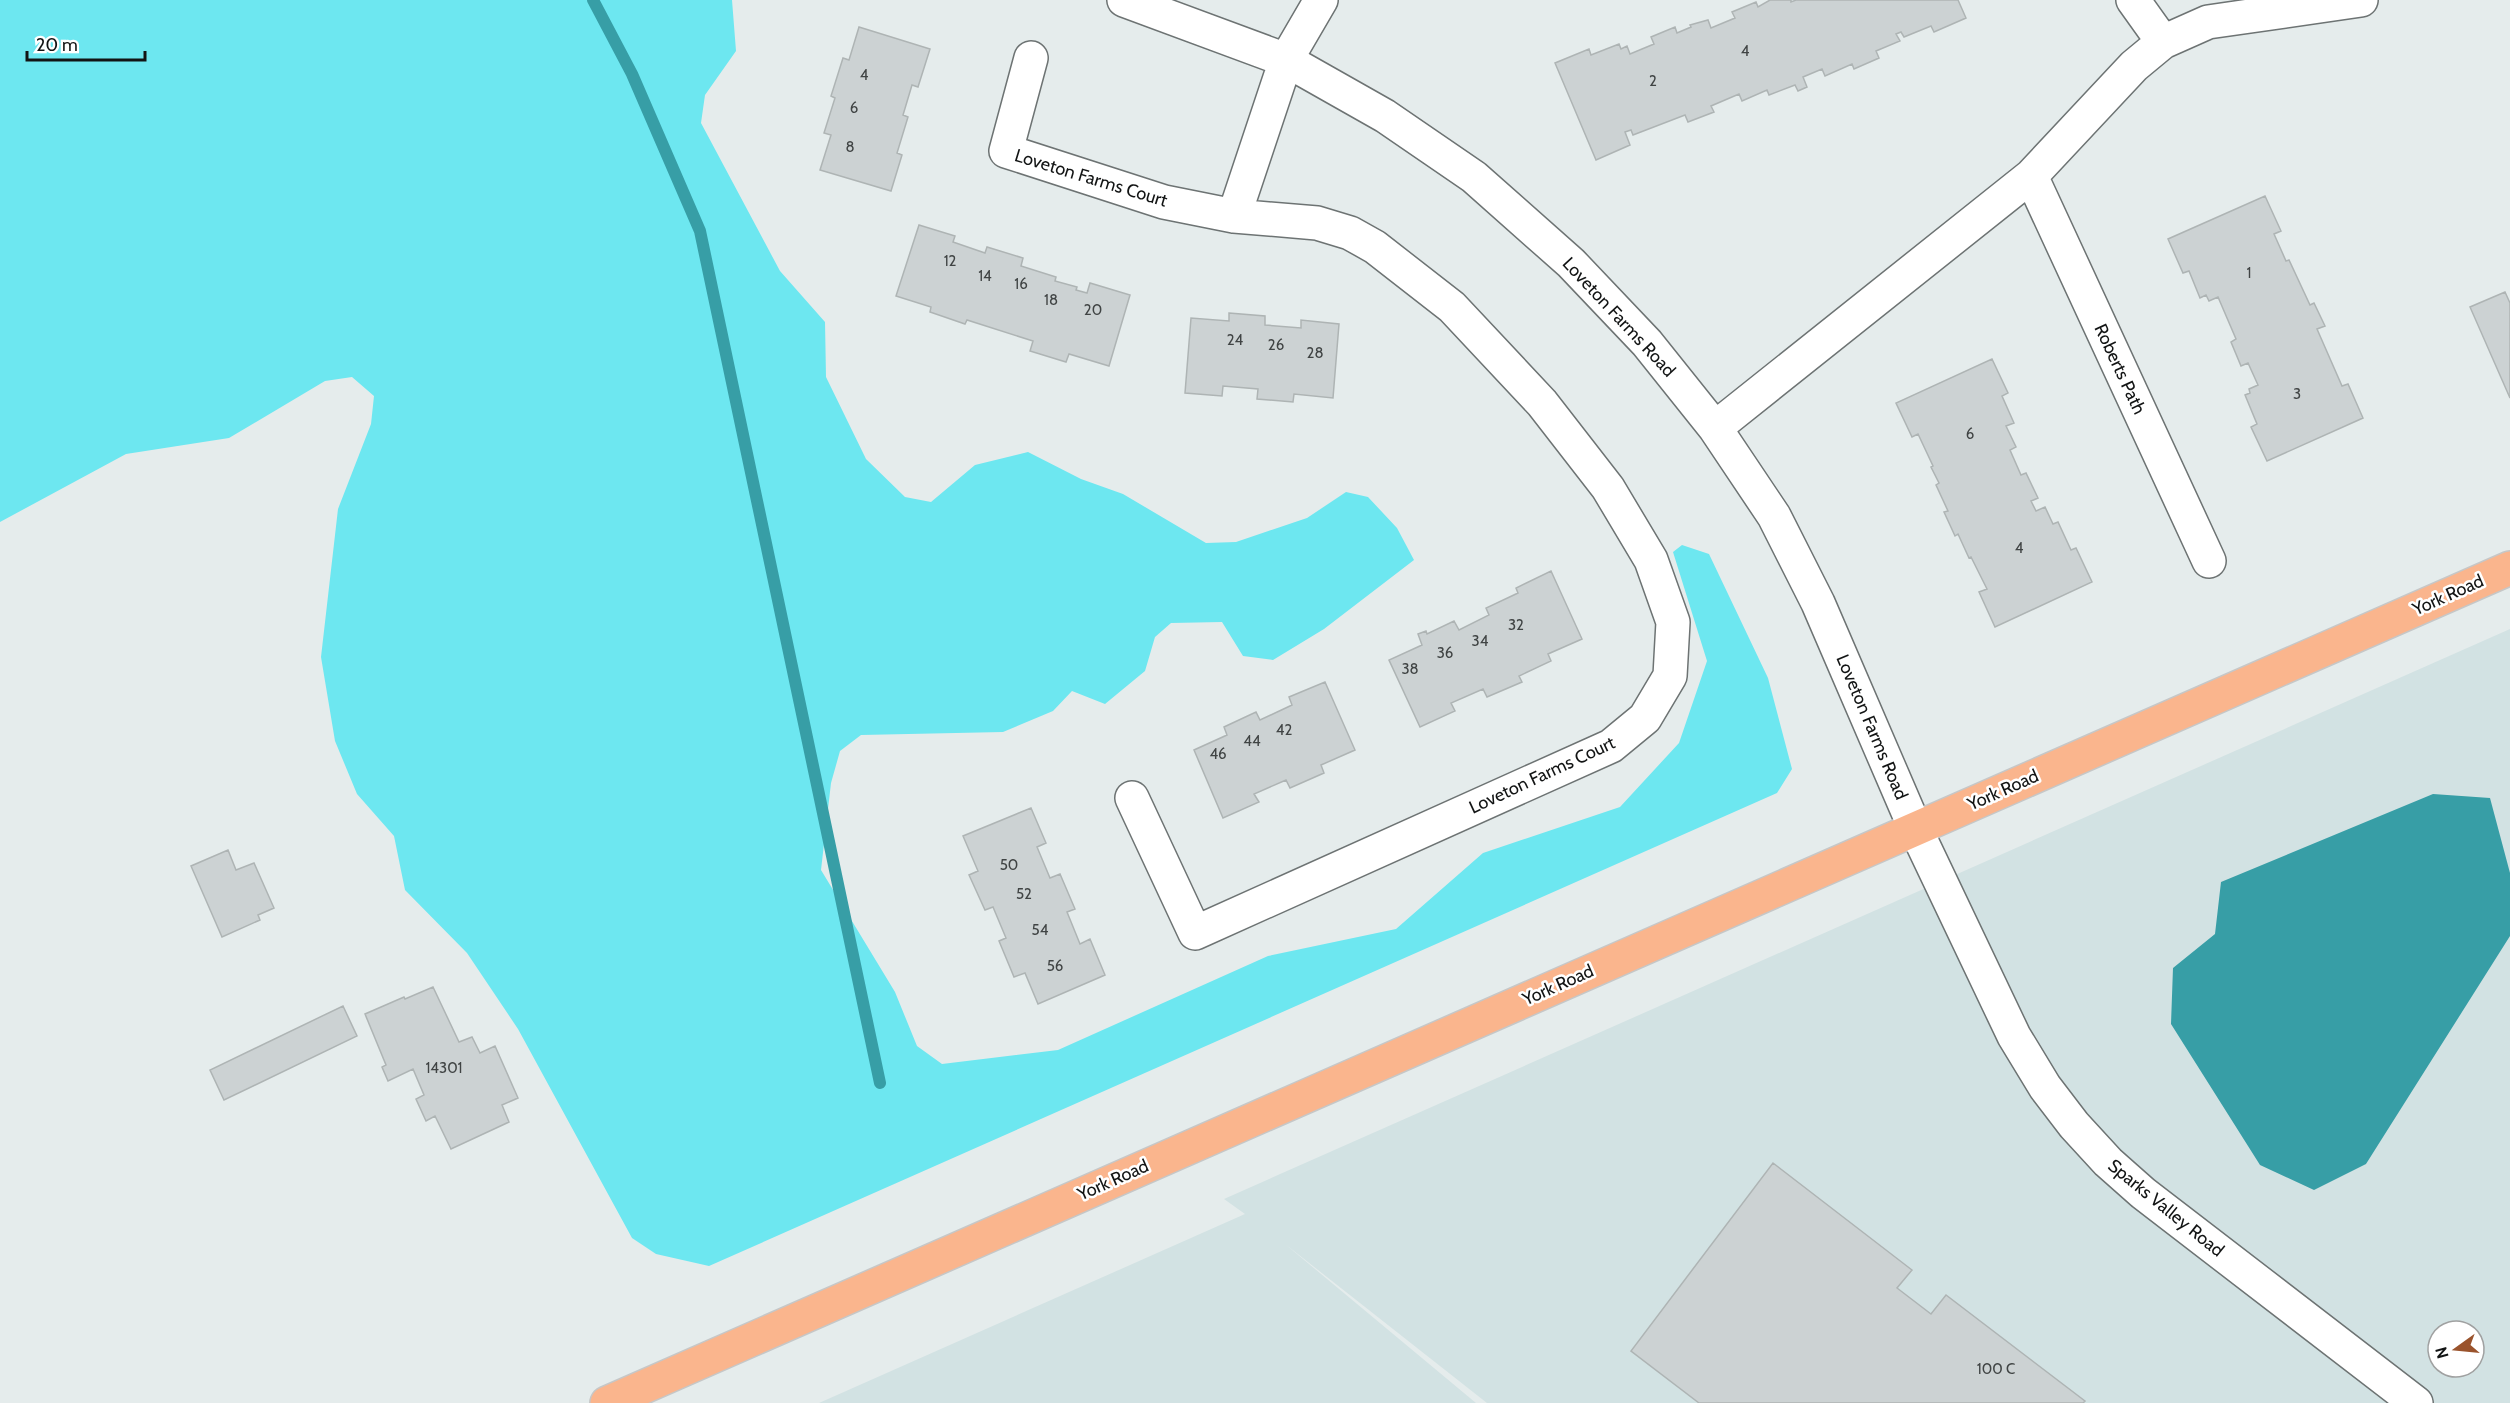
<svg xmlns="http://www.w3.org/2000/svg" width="2510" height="1403" viewBox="0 0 2510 1403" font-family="Cabin,sans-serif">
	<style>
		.built { fill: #d2e2e3; fill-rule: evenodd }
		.green { fill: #6de7f0 }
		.water { fill: #379ea6 }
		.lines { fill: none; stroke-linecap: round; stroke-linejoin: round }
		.stream { stroke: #379ea6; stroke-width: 12 }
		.building { fill: #ccd2d3; stroke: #aeb4b4; stroke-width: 1.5 }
		.minor-casing { stroke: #6d7373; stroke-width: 36 }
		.major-casing { stroke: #c6c7c7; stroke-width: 36 }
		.minor { stroke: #fff; stroke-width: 33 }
		.major { stroke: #fab58d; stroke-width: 33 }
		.labels { text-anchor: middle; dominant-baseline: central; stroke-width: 5; stroke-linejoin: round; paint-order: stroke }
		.number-label { font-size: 15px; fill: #404444 }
		.street-label { font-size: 18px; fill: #121414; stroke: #fff }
	</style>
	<rect width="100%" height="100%" fill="#e5ecec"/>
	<path class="built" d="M2510 629V1403H1487L1285 1244 1476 1403H819L1245 1214 1224 1199ZM2438 1331H2474V1367H2438Z"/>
	<path class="green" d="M0 0H732L736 51 705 95 701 123 780 271 825 322 826 377 866 459 905 497 931 502 975 465 1028 452 1081 479 1123 494 1206 543 1236 542 1307 518 1346 492 1368 497 1397 528 1414 560 1324 629 1273 660 1243 656 1222 622 1171 623 1155 637 1145 671 1105 704 1072 691 1053 711 1003 732 861 735 840 751 831 783 821 870 895 992 917 1046 942 1064 1058 1050 1268 956 1396 929 1483 853 1620 807 1679 743 1707 661 1673 552 1682 545 1709 554 1768 678 1792 769 1777 793 709 1266 656 1254 632 1238 518 1029 467 953 405 890 394 836 357 794 335 741 321 657 338 509 371 424 374 396 352 377 325 381 229 438 126 454 0 522Z"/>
	<path class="water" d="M2433 794 2490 798 2510 873V936L2366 1164 2314 1190 2260 1165 2171 1024 2173 968 2215 934 2221 882Z"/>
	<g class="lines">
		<path class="stream" d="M593 0 632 74 700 231 880 1083"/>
	</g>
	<path class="building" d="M1770 0H1791V2L1796 0H1958L1966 18 1934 32 1931 26 1904 37 1901 32 1896 34 1900 41 1876 51 1879 58 1854 69 1852 64 1825 76 1822 69 1803 77 1807 87 1798 91 1795 85 1769 95 1767 90 1742 101 1739 94 1711 106 1714 112 1688 122 1685 115 1633 135 1631 130 1625 132 1630 145 1596 160 1555 63 1589 49 1591 55 1619 44 1621 49 1627 46 1630 54 1654 44 1651 37 1675 27 1677 33 1691 27 1690 25 1708 20 1711 28 1735 18 1732 12 1756 2 1758 7Z
		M859 27 930 49 918 87 912 85 903 115 908 117 897 153 902 155 891 191 820 170 831 135 824 133 835 98 831 96 843 58 849 60Z
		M2265 196 2281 231 2274 234 2286 261 2289 260 2310 305 2314 303 2325 326 2317 329 2342 386 2348 384 2363 418 2267 461 2251 427 2257 424 2245 395 2250 393 2249 389 2258 385 2248 363 2241 366 2231 342 2236 339 2218 297 2209 301 2206 295 2200 298 2189 271 2183 273 2168 239Z
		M919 225 955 236 953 242 985 253 987 247 1023 258 1021 266 1056 277 1055 281 1077 287 1076 290 1087 293 1090 283 1130 295 1109 366 1069 354 1066 362 1030 351 1033 341 967 320 965 324 930 312 931 307 896 296Z
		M2505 292 2510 303V398L2470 307Z
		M1229 313 1265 316V325L1301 328V320L1339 324 1333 398 1294 394 1293 402 1257 399 1258 389 1223 386 1222 396 1185 393 1191 318 1229 321Z
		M1992 359 2008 393 2002 396 2014 423 2006 426 2016 447 2010 450 2021 475 2026 473 2038 498 2031 501 2036 511 2045 507 2053 524 2058 522 2071 550 2076 548 2092 582 1995 627 1979 592 1987 589 1971 557 1969 558 1958 534 1955 536 1944 512 1948 511 1936 485 1939 483 1931 467 1933 466 1918 434 1912 437 1896 403Z
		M1551 571 1582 639 1548 654 1551 661 1519 676 1522 682 1487 697 1483 689 1451 703 1455 711 1420 727 1389 660 1422 645 1418 634 1426 631 1427 634 1454 621 1459 630 1489 615 1486 608 1518 593 1516 588Z
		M1325 682 1355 750 1321 765 1324 773 1290 788 1286 780 1254 794 1259 802 1223 818 1194 750 1227 735 1224 727 1256 712 1260 720 1292 705 1289 697Z
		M1031 808 1046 843 1037 847 1050 878 1060 874 1075 909 1067 912 1080 944 1090 939 1105 975 1038 1004 1025 973 1014 977 999 941 1006 938 993 907 985 910 969 875 978 871 963 836Z
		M228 850 236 870 254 863 274 908 258 915 260 920 222 937 191 866Z
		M433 987 459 1042 472 1037 480 1053 495 1046 518 1098 502 1105 509 1122 451 1149 435 1116 426 1121 416 1099 424 1095 413 1069 388 1081 382 1067 386 1065 365 1014 404 997 405 999Z
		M343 1006 357 1036 224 1100 210 1070Z
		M1773 1163 1912 1270 1897 1288 1931 1314 1946 1295 2085 1401 2083 1403H1699L1631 1351Z"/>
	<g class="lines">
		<defs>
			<path id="minor" d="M1124 0 1286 60 1385 116 1474 177 1571 263 1647 343 1715 428 1774 516 1818 603 1915 828 2014 1036 2045 1087 2074 1125 2108 1162 2143 1193 2416 1403
				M2133 0 2163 42
				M1031 58 1006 151 1164 202 1234 216 1317 223 1350 233 1375 247 1452 307 1542 403 1608 488 1651 560 1673 622 1670 676 1645 718 1611 746 1195 933 1132 798
				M2031 176 2209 561
				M1234 216 1286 60 1321 0
				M1715 428 2031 176 2134 66 2163 42 2208 22 2361 0"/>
			<path id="major" d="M607 1403 2510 568"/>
		</defs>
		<use href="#minor" class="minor-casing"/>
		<use href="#major" class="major-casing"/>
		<use href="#minor" class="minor"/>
		<use href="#major" class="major"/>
	</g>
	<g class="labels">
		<g class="number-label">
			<text x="1745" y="51">4</text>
			<text x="864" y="75">4</text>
			<text x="1653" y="81">2</text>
			<text x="854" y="108">6</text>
			<text x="850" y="147">8</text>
			<text x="950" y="261">12</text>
			<text x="2249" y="273">1</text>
			<text x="985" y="276">14</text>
			<text x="1021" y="284">16</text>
			<text x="1051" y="300">18</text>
			<text x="1093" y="310">20</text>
			<text x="1235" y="340">24</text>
			<text x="1276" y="345">26</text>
			<text x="1315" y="353">28</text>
			<text x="2297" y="394">3</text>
			<text x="1970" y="434">6</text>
			<text x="2019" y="548">4</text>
			<text x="1516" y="625">32</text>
			<text x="1480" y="641">34</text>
			<text x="1445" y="653">36</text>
			<text x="1410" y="669">38</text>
			<text x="1284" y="730">42</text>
			<text x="1252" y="741">44</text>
			<text x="1218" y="754">46</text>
			<text x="1009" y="865">50</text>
			<text x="1024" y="894">52</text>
			<text x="1040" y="930">54</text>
			<text x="1055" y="966">56</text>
			<text x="444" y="1068">14301</text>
			<text x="1996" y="1369">100 C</text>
		</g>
		<g class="street-label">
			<text transform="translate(1091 178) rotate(17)">Loveton Farms Court</text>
			<text transform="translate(1619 317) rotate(47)">Loveton Farms Road</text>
			<text transform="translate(2120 369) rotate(65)">Roberts Path</text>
			<text transform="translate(2448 595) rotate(-24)">York Road</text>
			<text transform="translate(1872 727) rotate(67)">Loveton Farms Road</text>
			<text transform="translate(1542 775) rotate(-25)">Loveton Farms Court</text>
			<text transform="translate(2003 790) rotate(-24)">York Road</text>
			<text transform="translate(1558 985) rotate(-24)">York Road</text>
			<text transform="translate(1113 1180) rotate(-24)">York Road</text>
			<text transform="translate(2166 1208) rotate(39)">Sparks Valley Road</text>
		</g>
	</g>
	<g transform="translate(2456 1349) rotate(255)"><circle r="28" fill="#ffffff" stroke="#a0a1a1" stroke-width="1.5"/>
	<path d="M0-4.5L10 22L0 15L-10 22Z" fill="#9a532c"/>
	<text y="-9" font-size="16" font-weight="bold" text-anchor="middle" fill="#121414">N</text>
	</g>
	<path d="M27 51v9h118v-9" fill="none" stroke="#121414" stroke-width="3"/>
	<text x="36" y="51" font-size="18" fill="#121414" stroke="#ffffff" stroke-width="4.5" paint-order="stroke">20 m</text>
</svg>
